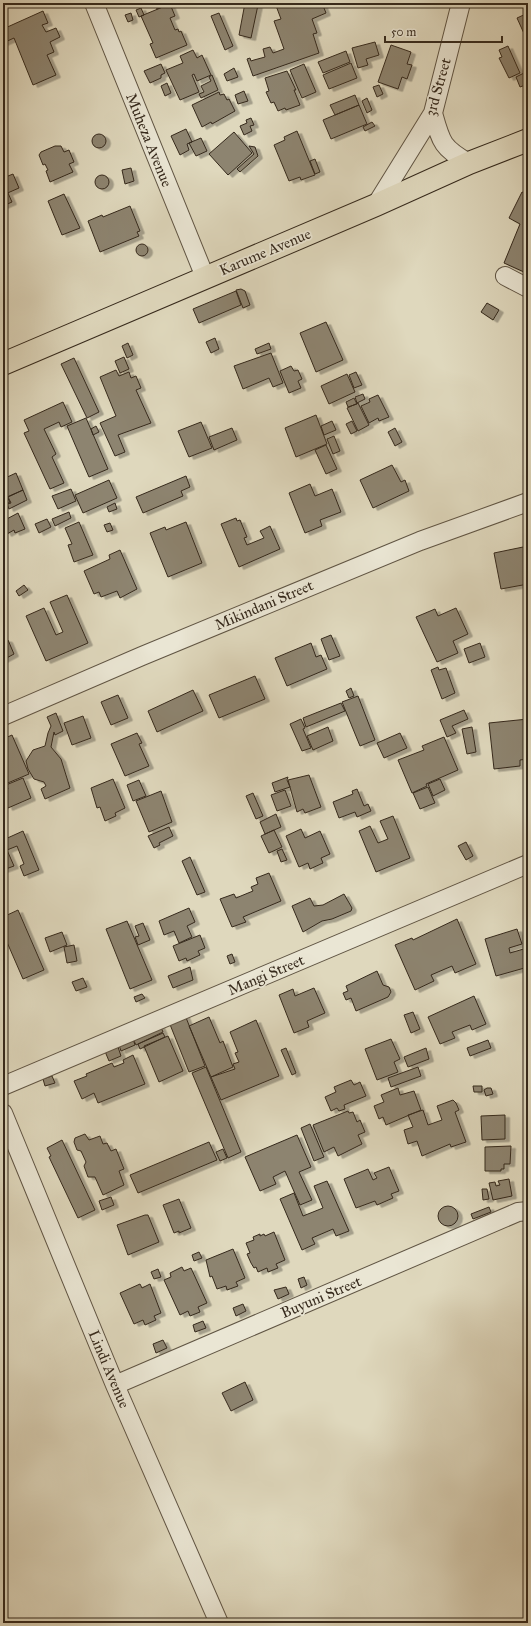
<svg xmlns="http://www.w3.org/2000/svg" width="531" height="1626" viewBox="0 0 531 1626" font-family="'IM FELL Great Primer',serif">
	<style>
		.building { fill: #8d8470; stroke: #35291c; filter: url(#shadow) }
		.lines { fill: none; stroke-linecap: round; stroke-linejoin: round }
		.minor-casing { stroke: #605544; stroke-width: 20 }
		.major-casing { stroke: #35291c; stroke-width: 24 }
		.minor { stroke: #eae6d4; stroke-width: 18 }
		.major { stroke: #dfd8bd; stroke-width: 22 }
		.labels { text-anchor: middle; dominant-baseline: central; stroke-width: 3.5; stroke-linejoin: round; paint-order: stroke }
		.street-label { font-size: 15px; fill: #35291c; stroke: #eae6d4 }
	</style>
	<defs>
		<filter id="shadow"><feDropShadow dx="4.5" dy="2.5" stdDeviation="0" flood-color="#0004"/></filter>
	</defs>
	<rect width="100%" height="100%" fill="#dfd8bd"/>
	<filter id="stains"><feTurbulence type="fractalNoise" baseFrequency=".005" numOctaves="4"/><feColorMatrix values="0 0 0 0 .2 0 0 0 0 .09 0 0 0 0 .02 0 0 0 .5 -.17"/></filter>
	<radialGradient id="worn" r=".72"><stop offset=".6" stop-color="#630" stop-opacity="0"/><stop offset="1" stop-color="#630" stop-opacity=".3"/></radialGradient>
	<path class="building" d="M155 3H172L157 9Z
		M245 3 258 5 251 38 239 35Z
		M275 3H322L326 13 312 19 317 33 313 34 319 53 253 76 247 59 250 58 251 61 254 60 265 57 263 49 270 47 273 53 284 49 274 21 281 19Z
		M170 4 175 16 170 18 175 30 178 29 179 32 181 31 187 45 156 58 150 44 153 43 141 16Z
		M141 8 144 15 139 17 136 10Z
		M43 11 48 23 42 25 46 32 56 28 60 37 50 42 54 52 47 55 56 75 33 85 14 38 3 43V29Z
		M131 13 133 20 128 22 125 15Z
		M219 13 233 46 225 50 211 16Z
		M528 13V38H526L517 18Z
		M375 42 379 55 366 59 368 65 358 68 352 48Z
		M391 45 411 52 407 64 412 65 407 79 402 77 398 89 378 82Z
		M508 46 520 73 509 78 499 58 502 57 499 50Z
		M193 50 197 58 202 55 211 75 197 81 194 74 192 75 199 92 180 100 166 70 183 63 180 56Z
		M346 51 350 62 323 73 318 62Z
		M351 63 357 78 329 89 323 75Z
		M161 64 165 73 161 75V78L150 83 144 71Z
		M304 64 316 92 302 98 290 70Z
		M234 68 238 77 227 81 224 74Z
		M287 71 296 90H294L300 105 286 110 285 108 278 111 274 102 271 103 266 92 269 91 265 78Z
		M524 73 528 84 520 87 516 77Z
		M212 75 218 90 201 98 199 94 204 92 201 86 211 81 209 77Z
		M167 83 171 93 165 96 161 86Z
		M379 85 383 94 377 97 373 87Z
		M244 91 248 101 238 104 235 95Z
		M219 92 220 95 224 94 227 100 229 99 235 111 212 124 211 122 202 127 192 105Z
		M355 95 359 105 335 115 330 105Z
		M367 98 372 110 367 113 362 101Z
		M359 105 367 124 331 139 323 120Z
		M251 118 254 125 250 126 252 131 244 135 240 126 247 123 246 120Z
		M372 122 375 126 365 131 363 127Z
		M186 129 192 142 187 144 189 150 180 155 171 136Z
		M297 131 315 175 301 180 300 177 289 181 274 145 285 140 284 137Z
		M234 132 252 153 228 175 209 154Z
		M92 141a7 7 0 1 1 14 0a7 7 0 1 1-14 0Z
		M201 138 207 151 196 156 189 143Z
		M55 146H61L64 152 69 150 74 162 69 164 73 172 50 182 46 171 48 170 45 164 43 165 39 155 41 152Z
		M249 146 255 147 258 156 240 172 237 169 254 154Z
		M315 159 320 172 315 174 310 161Z
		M131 168 134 181 125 184 122 170Z
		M13 174 19 188 3 195V178Z
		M95 182a7 7 0 1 1 14 0a7 7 0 1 1-14 0Z
		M528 188V257L526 261 528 264 524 272 504 263 520 224 509 218 522 192 525 193Z
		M8 193 12 202 3 206V195Z
		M64 194 80 228 62 235 48 201Z
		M130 206 140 231 137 232 139 236 100 252 88 221 102 215 103 217Z
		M136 250a6 6 0 1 1 12 0a6 6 0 1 1-12 0Z
		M241 289 245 291 250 305 243 308 236 290Z
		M236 291 241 305 199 323 193 309Z
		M487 303 499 310 493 320 481 312Z
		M326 322 343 360 316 372 300 333Z
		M215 338 219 349 211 353 206 342Z
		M128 343 133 355 127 358 122 346Z
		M269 343 271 349 257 354 255 349Z
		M271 353 283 383 273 387 269 378 243 389 234 366Z
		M124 357 129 369 120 373 115 361Z
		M74 358 99 412 87 418 61 364Z
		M291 366 294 371 298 370 302 379 298 381 301 388 289 393 280 371Z
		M116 370 119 376 129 372 131 378 136 376 141 388 136 390 151 423 118 435 125 452 115 456 100 423 116 416 100 377Z
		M356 372 362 385 354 388 349 375Z
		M347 374 355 392 329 404 321 386Z
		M363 394 365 399 357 403 355 397Z
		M378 395 389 417 379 421 378 418 369 423 361 406 370 402 369 399Z
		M354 398 357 404 348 407 346 402Z
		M63 402 72 422 61 427 59 422 44 429 56 454 52 457 64 483 50 489 24 433 29 431 24 420Z
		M358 403 369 425 358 431 347 408Z
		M316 415 327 444 296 457 285 428Z
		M86 418 108 469 89 477 67 426Z
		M332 421 336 430 324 435 321 426Z
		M352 421 357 431 351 434 346 424Z
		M201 422 212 448 189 457 178 431Z
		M96 426 99 432 93 435 91 429Z
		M232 428 237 440 214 450 209 437Z
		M395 428 402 442 395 446 388 432Z
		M334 436 340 451 333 454 327 439Z
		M326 445 337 469 326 474 315 450Z
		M392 465 401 482 405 480 409 491 373 508 360 480Z
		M16 473 23 490 7 497 10 502 3 506V479Z
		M186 476 190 487 181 491 183 496 143 513 136 497Z
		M109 480 117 498 83 513 75 495Z
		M310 484 315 496 332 489 341 512 320 520 322 526 305 533 289 493Z
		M71 489 76 501 58 509 52 496Z
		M23 490 27 500 9 509 7 504 11 503 8 497Z
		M115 503 117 509 109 512 107 507Z
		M69 512 71 518 55 526 52 519Z
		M18 513 25 529 15 533 14 530 7 534 3 527V521Z
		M236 518 237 521 240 520 247 537 244 538 247 545 264 538 260 531 270 526 280 549 239 567 221 524Z
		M47 519 51 527 39 533 35 524Z
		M79 522 93 555 74 562 68 545 72 544 65 528Z
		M186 522 202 563 168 577 150 533 165 527 166 530Z
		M110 523 113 530 107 532 104 525Z
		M528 546V584L501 589 494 553Z
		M120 550 137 589 120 598 117 591 101 597 99 592 94 594 84 571 110 559 109 555Z
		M24 585 28 590 19 596 16 591Z
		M67 595 88 643 46 661 26 616 44 608 56 635 63 632 50 602Z
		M456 608 468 634 453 641 458 653 437 662 416 617 435 609 438 616Z
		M331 635 340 656 329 660 321 639Z
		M3 639 8 640 14 654 3 660Z
		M311 643 316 657 321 655 327 669 287 686 275 658Z
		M480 643 485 657 469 663 464 649Z
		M438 667 439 670 446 668 455 693 442 699 431 670Z
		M255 676 265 699 219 718 209 695Z
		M351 688 354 696 349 698 346 691Z
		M193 690 203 711 157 732 148 711Z
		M118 695 128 718 111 725 101 702Z
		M358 696 375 740 360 746 342 702Z
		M341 703 345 711 306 727 303 718Z
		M464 710 468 719 452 726 456 733 447 737 440 720Z
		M56 713 63 731 55 735 54 732 51 747 61 759 70 788 45 799 41 789 46 786 44 782 34 779 28 769 26 761 33 750 45 746 48 733 51 726 47 717Z
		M83 716 91 738 72 745 64 723Z
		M301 719 305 728 303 729 311 748 302 751 290 724Z
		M528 719V759L520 760V766L494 769 489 723Z
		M328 727 333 741 313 750 307 736Z
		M472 727 476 752 467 754 462 729Z
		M137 733 142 743 139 744 149 766 125 776 111 744Z
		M400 733 407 748 384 758 377 743Z
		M12 735 29 774 3 785V739Z
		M444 737 458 770 426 784 427 786 412 793 398 760 424 750 422 746Z
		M309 775 321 807 305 813 303 809 297 812 288 780Z
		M288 777 287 780 290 787 275 792 272 783Z
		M23 778 31 798 8 808 3 795V791L8 789 6 785Z
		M113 779 125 808 115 813 116 816 105 821 100 807 97 808 91 788Z
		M440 779 445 790 433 796 428 784Z
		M139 780 146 796 133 801 127 785Z
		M428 787 435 803 420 809 413 793Z
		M357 789 364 806 368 804 371 811 357 817 355 812 339 818 333 802 353 794 352 791Z
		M285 790 291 806 277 811 271 795Z
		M161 791 172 822 149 832 136 801Z
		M253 793 263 816 256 819 246 796Z
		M276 814 281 827 265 834 260 822Z
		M393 816 410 858 376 872 359 831 370 826 378 843 388 839 380 821Z
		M169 827 173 836 159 843 160 845 154 848 148 836Z
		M301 829 305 838 320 831 330 854 321 858 323 863 310 869 308 863 299 867 286 836Z
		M274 830 282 847 269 853 261 836Z
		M23 831 39 870 24 876 20 866 24 864 17 846 7 850 14 866 3 870V840Z
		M466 842 473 856 466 860 458 846Z
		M282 849 287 860 281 862 277 851Z
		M190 857 205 892 197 895 182 861Z
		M269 873 281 901 243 917 246 922 232 927 220 899 234 894 236 898 253 891 251 887 258 884 256 878Z
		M344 894 352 908 351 911 332 919 322 921 303 932 292 906 310 898 314 906 323 905Z
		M189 908 195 922 187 926 192 937 179 943 174 931 164 935 159 921Z
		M18 910 44 970 23 979 3 933V917Z
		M457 919 476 964 455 973 452 966 431 975 434 981 415 990 395 945 412 938 413 940Z
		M127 921 152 980 130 989 106 929Z
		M143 923 150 940 138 945 135 937 139 936 135 926Z
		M517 929 522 944 509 948 510 953 527 948 528 967 496 976 485 939Z
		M62 932 67 945 50 952 45 938Z
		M200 935 205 948 198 951 200 955 187 961 186 958 179 961 173 946Z
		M74 945 77 961 67 963 64 947Z
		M232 954 235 962 230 964 227 956Z
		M190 967 193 980 173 988 168 976Z
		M377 971 383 985 389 987 391 992 388 997 356 1011 351 998 346 1000 343 993 348 991 346 986Z
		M83 978 87 987 76 991 72 982Z
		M314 988 325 1013 307 1021 309 1027 294 1033 279 995 293 989 295 996Z
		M142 994 145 998 136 1002 134 997Z
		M474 996 486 1024 472 1030 470 1025 452 1032 455 1038 440 1044 428 1017Z
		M413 1012 420 1029 411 1033 404 1015Z
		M185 1015 205 1066 189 1072 169 1022Z
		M209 1017 220 1043 223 1041 233 1067 211 1077 189 1026Z
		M256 1020 279 1076 221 1100 211 1077 235 1069 233 1064 239 1062 235 1053 238 1052 230 1032Z
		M159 1023 163 1032 136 1045 133 1039Z
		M163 1033 165 1037 140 1049 138 1044Z
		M168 1036 183 1071 159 1082 144 1046Z
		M133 1039 135 1045 121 1051 118 1042Z
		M391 1039 400 1059 394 1062 398 1072 377 1080 365 1049Z
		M488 1040 491 1048 470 1056 467 1048Z
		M117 1044 121 1056 109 1061 104 1049Z
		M286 1048 296 1073 292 1075 281 1050Z
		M426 1048 429 1059 408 1067 404 1057Z
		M133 1055 145 1084 98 1103 94 1093 82 1099 74 1081 87 1076 86 1074 112 1063 114 1067 124 1063 123 1060Z
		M206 1067 241 1152 228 1158 192 1073Z
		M418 1067 421 1076 391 1087 388 1078Z
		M52 1076 55 1083 45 1086 43 1079Z
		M351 1080 354 1085 360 1082 366 1096 344 1105 345 1109 339 1111 337 1108 331 1111 325 1097 336 1092 334 1087Z
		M473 1086H482V1092H474Z
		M398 1088 400 1095 414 1091 421 1110 386 1125 383 1117 379 1119 374 1106 384 1102 381 1095Z
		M487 1088H491L493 1094 486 1096 484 1090Z
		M453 1100 456 1103 459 1110 455 1112 466 1142 451 1147 450 1144 422 1156 417 1141 408 1144 404 1130 413 1127 408 1115 423 1110 428 1125 442 1120 437 1106Z
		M348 1111 349 1113 353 1112 357 1122 360 1120 365 1132 358 1135 362 1144 338 1156 334 1147 324 1152 313 1125Z
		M505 1115V1139L482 1140 481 1116Z
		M310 1124 324 1157 314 1161 301 1128Z
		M85 1134 89 1140 100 1136 103 1144 107 1143 111 1151 116 1149 124 1169 119 1171 124 1185 103 1195 95 1177H88L84 1166 86 1162 81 1151 77 1150 74 1142 75 1138Z
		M297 1135 311 1167 299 1172 312 1200 300 1205 285 1171 273 1177 276 1184 260 1191 245 1157Z
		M62 1140 95 1210 78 1218 49 1157 51 1156 47 1148Z
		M209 1142 217 1160 138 1193 130 1175Z
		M511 1146 510 1164H504V1169H501V1171H485V1147Z
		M223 1149 227 1158 220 1161 216 1152Z
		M389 1167 399 1191 391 1194 393 1198 377 1205 375 1201 356 1208 344 1179 368 1169 373 1180 377 1178 374 1173Z
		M509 1179 512 1196 493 1200 489 1183 495 1182 496 1186 500 1185 498 1181Z
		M327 1181 349 1231 336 1236 333 1229 312 1238 315 1244 302 1250 280 1199 294 1193 303 1216 323 1208 314 1186Z
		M482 1189H487L489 1199 483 1200Z
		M111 1197 114 1205 102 1210 99 1201Z
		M179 1199 191 1228 179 1233V1231L174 1233 163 1205Z
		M438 1216a10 10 0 1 1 20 0a10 10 0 1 1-20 0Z
		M489 1207 491 1212 473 1219 471 1214Z
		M145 1215H148L159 1242 128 1255 117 1225Z
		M274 1232 285 1260 276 1264 278 1268 268 1272 267 1268 258 1272 256 1267 254 1268 251 1263 247 1254 250 1253 246 1243 254 1240 253 1237 260 1234V1236L264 1234 265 1236Z
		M233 1249 245 1278 236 1282 238 1286 227 1290 226 1286 217 1289 212 1276 210 1277 206 1260Z
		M199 1252 202 1258 194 1261 192 1255Z
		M182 1267 184 1271 191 1268 207 1303 198 1307 200 1312 190 1316 188 1311 180 1315 164 1280 171 1277 170 1273Z
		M158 1269 161 1277 154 1279 151 1272Z
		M304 1277 307 1285 301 1288 298 1279Z
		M140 1284 142 1288 150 1284 161 1313 154 1316 156 1320 145 1325 143 1320 134 1324 120 1293Z
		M286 1287 289 1294 278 1299 274 1290Z
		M243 1304 246 1311 236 1316 233 1308Z
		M203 1321 206 1328 195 1332 193 1325Z
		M163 1340 167 1348 156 1353 153 1344Z
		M245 1382 253 1400 231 1411 222 1393Z"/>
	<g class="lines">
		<defs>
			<path id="minor" d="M94 3 205 277
				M433 113C441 142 442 148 469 163
				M376 205 433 113 461 3
				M505 276 528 288
				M3 716 142 656 420 541 528 502
				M3 1086 528 864
				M3 1113 115 1385 219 1623
				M115 1385 518 1212 528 1211"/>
			<path id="major" d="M3 364 376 205 469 163 528 140"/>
		</defs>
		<use href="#minor" class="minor-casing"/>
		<use href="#major" class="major-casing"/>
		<use href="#minor" class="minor"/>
		<use href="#major" class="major"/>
	</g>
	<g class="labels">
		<g class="street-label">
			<text transform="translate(438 87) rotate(-74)">3rd Street</text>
			<text transform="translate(149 140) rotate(68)">Muheza Avenue</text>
			<text transform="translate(265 252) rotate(-23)">Karume Avenue</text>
			<text transform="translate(264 605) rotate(-23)">Mikindani Street</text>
			<text transform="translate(266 975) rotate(-23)">Mangi Street</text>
			<text transform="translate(321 1297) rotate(-23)">Buyuni Street</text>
			<text transform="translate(109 1369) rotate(67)">Lindi Avenue</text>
		</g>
	</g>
	<rect width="531" height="1626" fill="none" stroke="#dfd8bd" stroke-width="16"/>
	<rect x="4" y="4" width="523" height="1618" fill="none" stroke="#35291c" stroke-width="2"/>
	<rect x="8" y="8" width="515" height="1610" fill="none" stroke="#35291c"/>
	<path d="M385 36v6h117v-6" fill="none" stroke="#35291c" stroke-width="2"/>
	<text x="391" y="36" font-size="12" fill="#35291c" stroke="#eae6d4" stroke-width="3" paint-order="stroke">50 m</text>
	<rect width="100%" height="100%" filter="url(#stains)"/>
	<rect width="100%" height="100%" fill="url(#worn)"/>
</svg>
